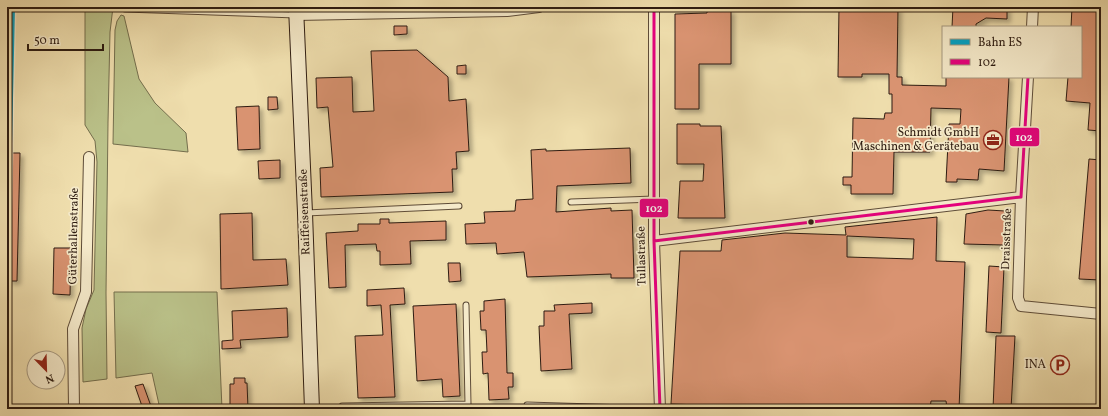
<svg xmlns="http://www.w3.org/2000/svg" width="1108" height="416" viewBox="0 0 1108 416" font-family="Vollkorn,serif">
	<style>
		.green { fill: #bac189; stroke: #746e4d }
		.building { fill: #d99371; stroke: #2e1c11; fill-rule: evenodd; filter: url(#shadow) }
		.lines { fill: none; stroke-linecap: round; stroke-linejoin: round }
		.lane-casing { stroke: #5e4c38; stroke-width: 7 }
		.street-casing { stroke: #5e4c38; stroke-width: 12 }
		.secondary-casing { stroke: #2e1c11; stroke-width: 16 }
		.lane { stroke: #f5eaca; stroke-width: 5 }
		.street { stroke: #f5eaca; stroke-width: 10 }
		.secondary { stroke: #f5eaca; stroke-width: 14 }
		.bus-1-casing { stroke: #f5eaca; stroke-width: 6 }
		.bus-1 { stroke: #e5007d; stroke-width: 3 }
		.rail-1-casing { stroke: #f5eaca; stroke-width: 7 }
		.rail-1 { stroke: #02a2c5; stroke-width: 4 }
		.bus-dot { fill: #2e1c11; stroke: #f5eaca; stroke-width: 1.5 }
		.labels { text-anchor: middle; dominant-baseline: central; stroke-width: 3.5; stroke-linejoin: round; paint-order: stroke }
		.poi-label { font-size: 12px; fill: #2e1c11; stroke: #f5eaca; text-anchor: end }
		.street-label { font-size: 12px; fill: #2e1c11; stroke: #f5eaca }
		.line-badge { stroke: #f5eaca; stroke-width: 1.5 }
		.badge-label { font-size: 11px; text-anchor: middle; font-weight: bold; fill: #fff }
	</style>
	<defs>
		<filter id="shadow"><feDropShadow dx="3.5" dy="3.5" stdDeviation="2" flood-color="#0004"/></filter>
	</defs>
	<rect width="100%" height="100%" fill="#efdead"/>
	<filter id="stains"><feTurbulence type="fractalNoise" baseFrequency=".005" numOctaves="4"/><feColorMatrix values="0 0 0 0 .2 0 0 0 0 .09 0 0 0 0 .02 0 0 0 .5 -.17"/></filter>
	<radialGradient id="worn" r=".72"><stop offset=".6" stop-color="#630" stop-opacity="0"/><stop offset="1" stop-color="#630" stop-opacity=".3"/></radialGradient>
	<path class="green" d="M85 7H113L110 32 108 122 106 293 107 379 83 382 82 328 86 309 94 290 97 162 95 141 85 125Z
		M121 15 124 16 139 79 155 103 186 133 188 152 113 144 115 30 117 21Z
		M114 292H217L222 409H160L152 373 116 378Z"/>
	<path class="building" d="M839 7H898L897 77H902V85L946 86V77H1009L1004 171 979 169 978 180 957 179V182H946L949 124H960L961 109 931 108 930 152H894L893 194H851V185H843V177H852L853 118 884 119 885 113H892V94H889V74H862V77H838Z
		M953 7H1007V19L986 18 976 24V27H952Z
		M1072 7H1101V131L1088 130 1090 103 1066 101 1068 77H1081V27H1071Z
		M707 10H731V64H699V109H675V14L707 13Z
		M394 26H407V34L394 35Z
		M417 50 448 77 449 101 466 99 469 151 456 152 457 169H452L453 192 321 197 320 168 333 167 328 107 317 108 316 78 352 77 353 112 374 111 371 51Z
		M466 65V74H457V66Z
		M268 97H277L278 109 268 110Z
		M259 106 260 149 238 150 236 107Z
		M677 124H700V126H721L725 218H678L680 181H703L704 164H677Z
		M630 148 631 183 557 186 556 212 611 208V211L632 210 634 278H611V274L527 277 524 252 497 254 496 243 466 244 465 224 485 223 484 212 515 211 516 200 533 199 531 150 546 149V151Z
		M12 153H20L17 281H9Z
		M1089 159 1101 160V280L1079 279Z
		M280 160V178L259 179 258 161Z
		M988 210 1005 211 1004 245 964 244 966 214Z
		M252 213 253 260 286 259 288 285 221 289 220 214Z
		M937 217 936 261 965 262 959 409 947 408 946 401H931L930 409H702V405L671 404 680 251H721L722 240 785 233 846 235 845 227ZM847 236 914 239 913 259 847 257Z
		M380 219H389V223L446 221V240L410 241 411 264 380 265V251H377L376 244 345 245 346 287 329 288 326 233 358 231V224H380Z
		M54 248H71L70 295 53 294Z
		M448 263H460L461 281 449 282Z
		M989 266 1004 267 1001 333 986 332Z
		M404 288 405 304 390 305 395 397 358 398 355 336 383 335 381 305 367 306V290Z
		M505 299 507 373H513V387H508L509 399 489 400 488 373 483 374 482 352H487L486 330H481L480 311H484V301Z
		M592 303V313L569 314 572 369 541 371 539 326H544V311H555L554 305Z
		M456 304 460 396 443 397 442 379 417 381 413 306Z
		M287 308 288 337 240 340 241 348 222 349V341L233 340 232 311Z
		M996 336H1015L1011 409H993Z
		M234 378H245V383H247L248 409H230V384H234Z
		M143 384 152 409H143L135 386Z"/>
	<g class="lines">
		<defs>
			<path id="lane" d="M125 9 296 15
				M249 13 250 7
				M571 202 654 199
				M306 213 459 206
				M527 405 660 409
				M342 406 468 404 466 305"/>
			<path id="street" d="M654 7V241L660 409
				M296 15 507 11 539 7
				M1032 27 1033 7
				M1028 77 1021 197 1018 298 1021 306 1101 314
				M654 241 1021 197
				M74 409 73 329 86 292 89 157"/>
			<path id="secondary" d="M296 7 305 213 312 409"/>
		</defs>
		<use href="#lane" class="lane-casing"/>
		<use href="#street" class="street-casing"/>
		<use href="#secondary" class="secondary-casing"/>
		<use href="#lane" class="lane"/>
		<use href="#street" class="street"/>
		<use href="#secondary" class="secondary"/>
		<defs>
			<path id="bus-1" d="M654 7V241L660 409
				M1021 197 1028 77
				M654 241 1021 197"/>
		</defs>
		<use href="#bus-1" class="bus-1-casing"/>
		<use href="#bus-1" class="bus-1"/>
		<defs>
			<path id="rail-1" d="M7 281 13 7"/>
		</defs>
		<use href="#rail-1" class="rail-1-casing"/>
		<use href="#rail-1" class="rail-1"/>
	</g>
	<defs>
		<symbol id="office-ring" viewBox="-11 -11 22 22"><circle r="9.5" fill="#f5eaca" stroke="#8f2418" stroke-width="1.5"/><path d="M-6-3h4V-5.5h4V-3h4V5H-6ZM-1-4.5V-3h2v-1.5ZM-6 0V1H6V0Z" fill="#8f2418"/></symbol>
		<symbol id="parking-ring" viewBox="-11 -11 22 22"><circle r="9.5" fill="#f5eaca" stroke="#8f2418" stroke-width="1.5"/><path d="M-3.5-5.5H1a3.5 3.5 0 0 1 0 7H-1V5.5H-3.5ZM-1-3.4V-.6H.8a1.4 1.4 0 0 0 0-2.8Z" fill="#8f2418"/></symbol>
	</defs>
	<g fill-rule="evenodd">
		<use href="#office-ring" x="982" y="129" width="22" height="22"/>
		<use href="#parking-ring" x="1049" y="354" width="22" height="22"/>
	</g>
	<circle class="bus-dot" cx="811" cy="222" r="3.5"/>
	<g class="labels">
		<g class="poi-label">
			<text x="979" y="133">Schmidt GmbH<tspan x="979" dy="14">Maschinen &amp; Gerätebau</tspan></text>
			<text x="1046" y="365">INA</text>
		</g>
		<g class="street-label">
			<text transform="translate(305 212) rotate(-92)">Raiffeisenstraße</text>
			<text transform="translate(74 236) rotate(-89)">Güterhallenstraße</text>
			<text transform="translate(1007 239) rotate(-88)">Draisstraße</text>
			<text transform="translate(642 256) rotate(-91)">Tullastraße</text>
		</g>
	</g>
	<g class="line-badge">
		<rect x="1009" y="127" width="31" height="20" rx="4" fill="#e5007d"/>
		<rect x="639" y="198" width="30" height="20" rx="4" fill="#e5007d"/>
	</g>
	<g class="badge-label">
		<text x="1024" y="141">102</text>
		<text x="654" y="212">102</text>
	</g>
	<rect width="1108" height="416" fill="none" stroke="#efdead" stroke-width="24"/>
	<rect x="8" y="8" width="1092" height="400" fill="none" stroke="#2e1c11" stroke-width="2"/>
	<rect x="12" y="12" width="1084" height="392" fill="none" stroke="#2e1c11"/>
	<rect x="942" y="26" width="140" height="52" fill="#f5eaca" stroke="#a59880"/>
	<rect x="950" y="39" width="20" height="6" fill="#02a2c5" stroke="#a59880"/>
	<text x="978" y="46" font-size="12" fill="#2e1c11">Bahn ES</text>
	<rect x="950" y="59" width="20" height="6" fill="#e5007d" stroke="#a59880"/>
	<text x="978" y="66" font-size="12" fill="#2e1c11">102</text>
	<g transform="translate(46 370) rotate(157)"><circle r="19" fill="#f5eaca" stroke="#a59880"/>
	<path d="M0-3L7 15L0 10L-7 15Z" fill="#8f2418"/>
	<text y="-6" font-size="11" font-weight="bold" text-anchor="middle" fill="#2e1c11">N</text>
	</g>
	<path d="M28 44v6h75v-6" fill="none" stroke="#2e1c11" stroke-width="2"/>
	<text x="34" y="44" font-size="12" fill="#2e1c11" stroke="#f5eaca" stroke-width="3" paint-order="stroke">50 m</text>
	<rect width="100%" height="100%" filter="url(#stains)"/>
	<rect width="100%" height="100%" fill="url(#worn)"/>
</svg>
